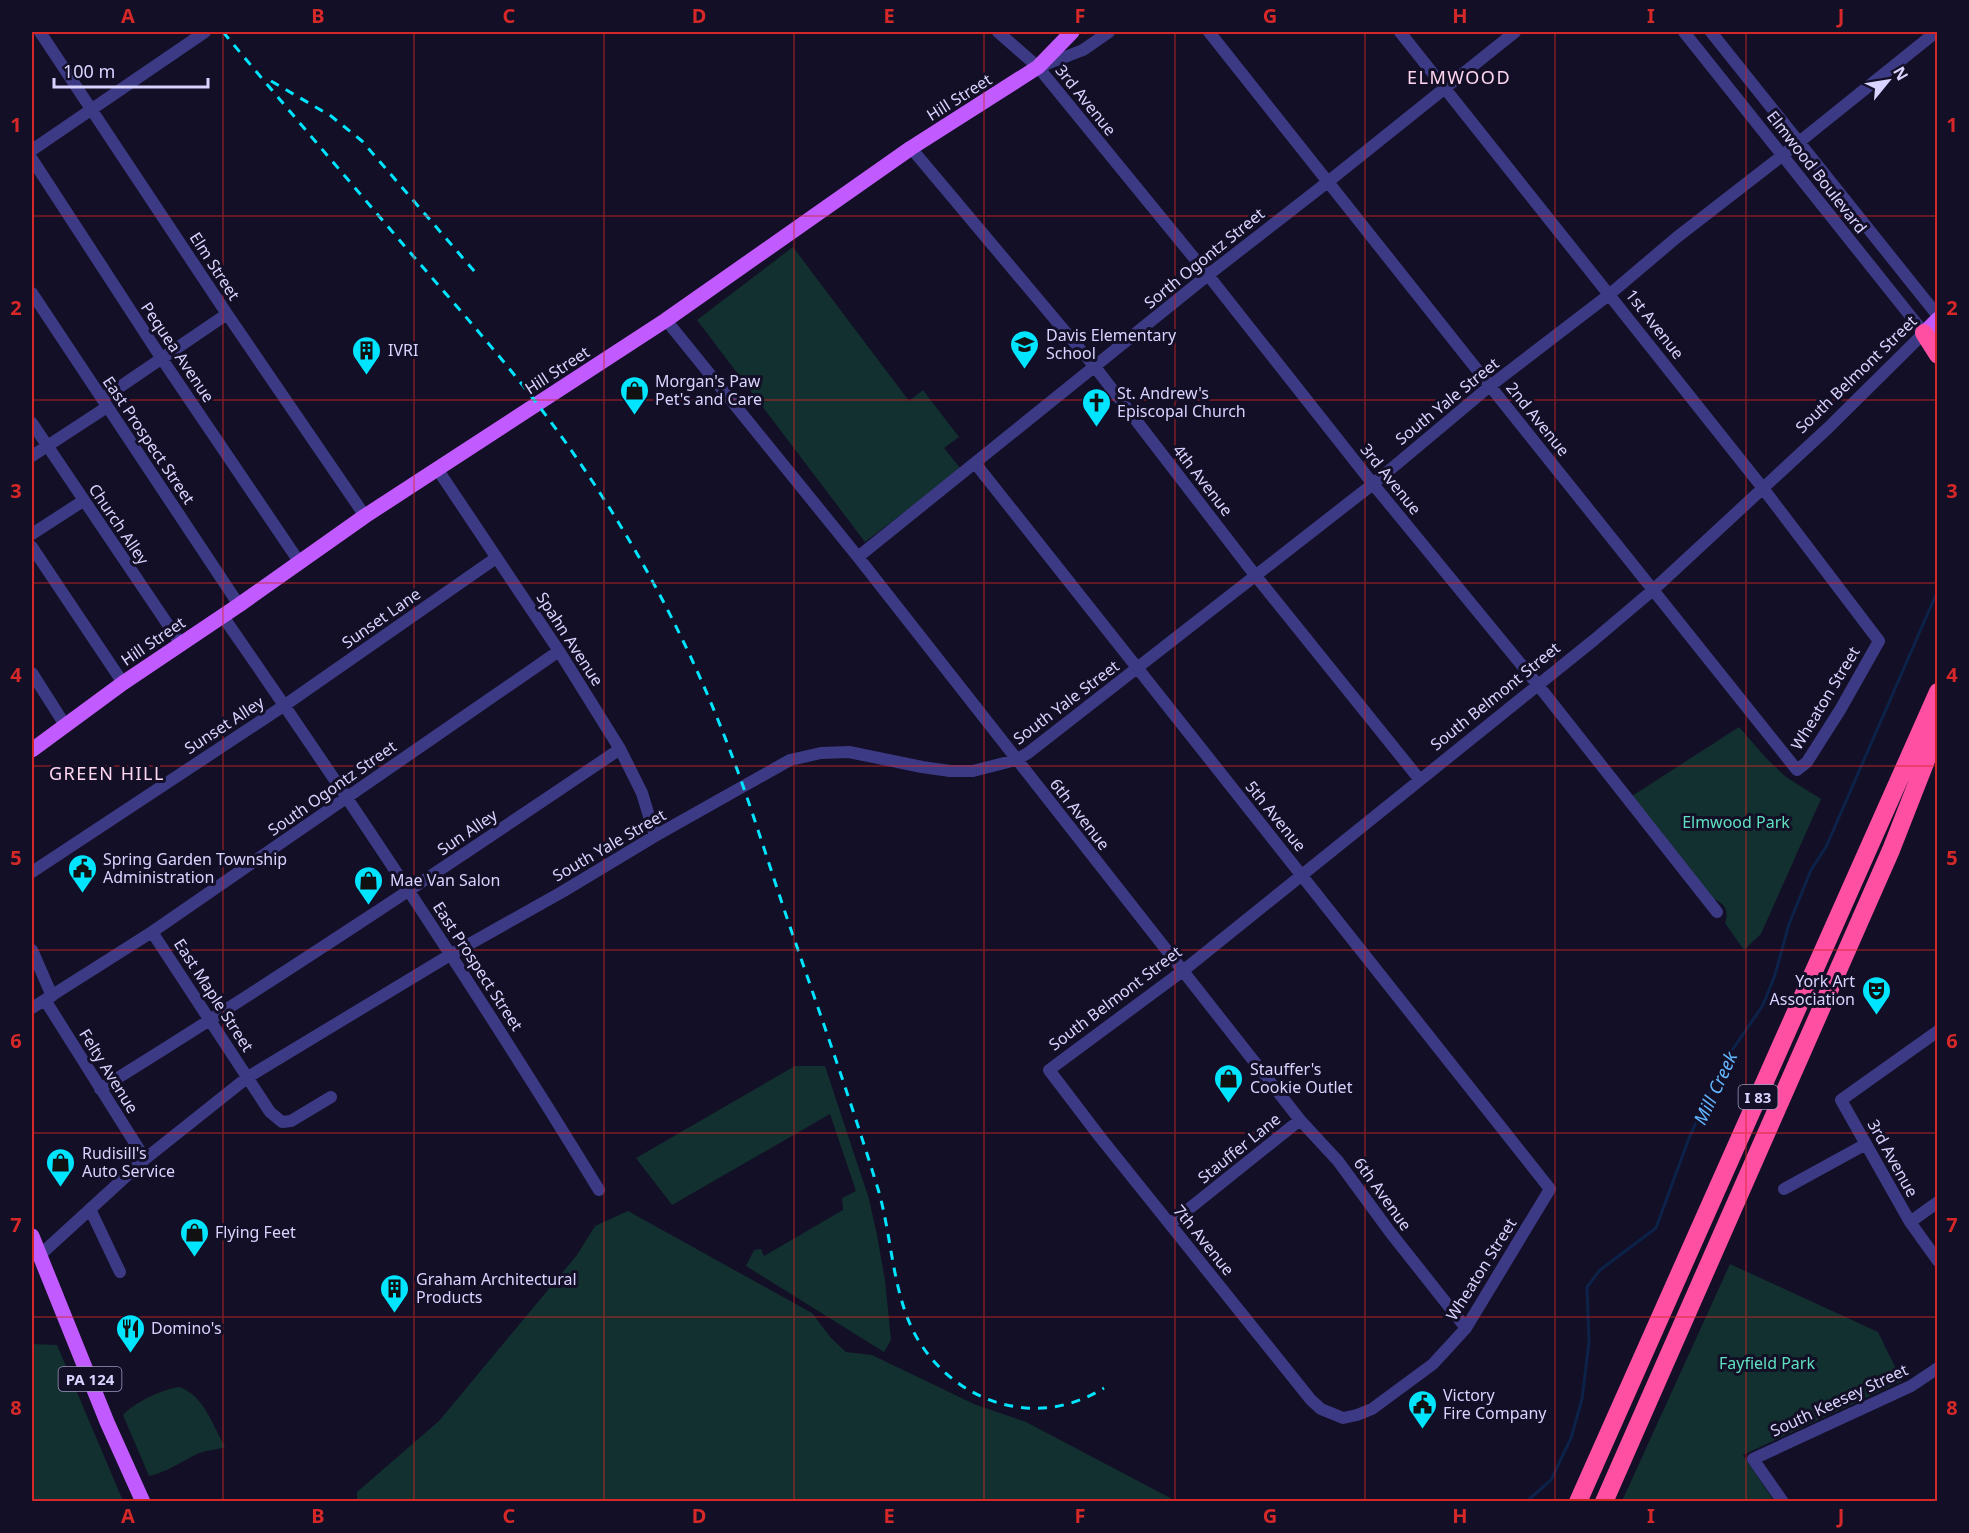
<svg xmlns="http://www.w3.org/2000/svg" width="1969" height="1533" viewBox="0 0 1969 1533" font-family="'Noto Sans',sans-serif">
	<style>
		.green { fill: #12302f }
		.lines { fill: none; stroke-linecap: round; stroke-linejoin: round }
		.stream { stroke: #0c2248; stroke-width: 3 }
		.minor { stroke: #3d3a85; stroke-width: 12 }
		.major { stroke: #c25bff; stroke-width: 15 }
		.highway { stroke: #ff4fa3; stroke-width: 18 }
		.rail { stroke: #00e5ff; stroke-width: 3; stroke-dasharray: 9 8; stroke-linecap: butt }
		.grid { fill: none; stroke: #d62828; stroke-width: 1.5; stroke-opacity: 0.55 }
		.labels { text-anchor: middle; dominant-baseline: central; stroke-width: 6; stroke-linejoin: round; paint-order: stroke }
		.shield { fill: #130f26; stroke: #9e99be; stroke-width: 1.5 }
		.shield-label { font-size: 15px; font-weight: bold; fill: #d9d4ff }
		.street-label { font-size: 16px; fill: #d9d4ff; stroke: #130f26 }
		.poi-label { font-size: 16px; fill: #d9d4ff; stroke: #130f26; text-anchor: start }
		.park-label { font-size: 16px; fill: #5fe0c0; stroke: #130f26 }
		.neighbourhood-label { font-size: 18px; letter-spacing: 1.5px; fill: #ffd6f0; stroke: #130f26 }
		.water-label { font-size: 18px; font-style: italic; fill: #62b6ff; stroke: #130f26 }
		.neatline { fill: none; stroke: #d62828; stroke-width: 2 }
		.grid-label { font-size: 20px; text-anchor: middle; font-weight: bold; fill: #d62828 }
	</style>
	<rect width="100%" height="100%" fill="#130f26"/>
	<path class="green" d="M793 247 909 401 923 390 959 437 944 448 961 469 865 542 697 320Z
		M1739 727 1766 758 1786 777 1821 799 1761 934 1744 950 1725 923C1730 909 1723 902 1710 897L1632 796Z
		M795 1066H825L869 1199 877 1235 885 1280 891 1340 884 1352 746 1266 754 1250 761 1249 764 1256 843 1210 842 1198 856 1191 830 1114 672 1205 636 1158Z
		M628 1211 812 1313 831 1338 846 1352 872 1355 974 1404 1026 1422 1176 1501H357V1492L439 1421 577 1255 595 1226Z
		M1730 1264 1878 1332 1902 1381 1743 1455 1774 1501H1622Z
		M32 1344 57 1345 123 1501H32Z
		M179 1387C204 1395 213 1426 225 1447 216 1450 205 1450 197 1454 181 1462 167 1472 149 1476L123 1415C135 1402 163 1389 179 1387Z"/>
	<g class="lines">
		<path class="stream" d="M1526 1502 1551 1480 1571 1438 1582 1399 1589 1342 1587 1287 1600 1270 1656 1228 1689 1138 1722 1065 1763 1005 1775 975 1789 924 1811 870 1826 847 1938 590"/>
		<path class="minor" d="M40 32 227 314 365 516
			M998 32 1038 67 1208 275 1373 484 1538 685 1717 912
			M1209 32 1490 386 1797 770 1807 762 1840 710 1879 641 1762 487 1400 32
			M1711 32 1938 316
			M1039 67 1083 50 1109 32
			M911 148 1095 367 1255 575 1420 780
			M32 150 205 32
			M32 159 162 359 300 563
			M32 293 239 605
			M666 320 858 557 1300 1120 1338 1161 1390 1232 1466 1328
			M102 399 227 314
			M32 423 181 644
			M32 456 107 407
			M975 463C1166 706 1359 947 1550 1189L1466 1328 1433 1364 1372 1409 1357 1415 1343 1418 1321 1409 1311 1400 1100 1137 1049 1070 1184 970 1594 640 1653 590 1828 428 1924 333 1684 32
			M438 470 559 651 620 749 642 793 655 836
			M32 534 83 501
			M32 547 123 683
			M858 557 1208 275 1329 181 1515 32
			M222 615C353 804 480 995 599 1190
			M32 673 65 725
			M32 872 285 705 496 558
			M152 932 270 1112 282 1122 291 1121 331 1097
			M32 950 52 996
			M45 1000 145 1159
			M32 1008 152 932 559 651
			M1938 1031 1841 1100 1910 1222 1938 1261
			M100 1089C276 980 448 865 620 749
			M1784 1189 1866 1144
			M90 1209 120 1272
			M1910 1222 1938 1202
			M1170 1224 1300 1120
			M40 1255 145 1159 248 1077 450 955 562 892 655 836 790 760 821 753 849 752 922 767 950 771H973L1016 760 1028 753 1373 484 1490 386 1610 294 1676 238 1783 155 1936 32
			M1783 1502 1753 1459 1911 1386 1938 1368"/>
		<path class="major" d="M1924 333 1938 319
			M32 750 123 683 239 605 365 516 666 320 911 148 1038 67 1072 32
			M32 1236 107 1422 143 1502"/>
		<path class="highway" d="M1924 333 1938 355
			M1578 1502 1938 692
			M1604 1502 1891 850 1938 730"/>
		<path class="rail" d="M223 32C280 100 338 168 396 236 442 290 491 344 535 401 612 501 676 613 722 730 747 792 766 856 787 918 818 1008 850 1098 878 1189 893 1239 892 1302 922 1346 963 1406 1040 1428 1104 1388
			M271 81 331 116 362 141 475 272"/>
	</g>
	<path class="grid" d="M223 32V1502M414 32V1502M604 32V1502M794 32V1502M984 32V1502M1175 32V1502M1365 32V1502M1555 32V1502M1746 32V1502M32 216H1938M32 400H1938M32 583H1938M32 766H1938M32 950H1938M32 1133H1938M32 1317H1938"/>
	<defs>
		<symbol id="school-pin" viewBox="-11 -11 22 30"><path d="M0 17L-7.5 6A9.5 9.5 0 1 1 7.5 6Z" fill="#00e5ff" stroke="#130f26"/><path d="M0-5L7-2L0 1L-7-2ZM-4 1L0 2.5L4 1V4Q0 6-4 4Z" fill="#111"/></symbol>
		<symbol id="building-pin" viewBox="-11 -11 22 30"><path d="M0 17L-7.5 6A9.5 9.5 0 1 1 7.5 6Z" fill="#00e5ff" stroke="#130f26"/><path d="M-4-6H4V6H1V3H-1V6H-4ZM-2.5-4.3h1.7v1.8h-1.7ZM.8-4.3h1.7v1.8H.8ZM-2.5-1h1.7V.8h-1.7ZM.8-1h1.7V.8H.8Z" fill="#111"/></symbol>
		<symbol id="shop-pin" viewBox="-11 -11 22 30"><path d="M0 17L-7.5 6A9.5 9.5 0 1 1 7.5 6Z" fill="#00e5ff" stroke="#130f26"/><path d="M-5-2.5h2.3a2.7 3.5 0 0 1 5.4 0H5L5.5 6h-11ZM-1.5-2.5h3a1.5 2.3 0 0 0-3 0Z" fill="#111"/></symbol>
		<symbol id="church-pin" viewBox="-11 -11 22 30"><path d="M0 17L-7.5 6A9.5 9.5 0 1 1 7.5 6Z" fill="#00e5ff" stroke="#130f26"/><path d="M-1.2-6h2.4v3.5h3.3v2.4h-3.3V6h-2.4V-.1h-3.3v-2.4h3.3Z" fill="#111"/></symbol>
		<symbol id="civic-pin" viewBox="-11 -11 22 30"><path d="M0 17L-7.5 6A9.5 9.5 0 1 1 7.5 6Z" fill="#00e5ff" stroke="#130f26"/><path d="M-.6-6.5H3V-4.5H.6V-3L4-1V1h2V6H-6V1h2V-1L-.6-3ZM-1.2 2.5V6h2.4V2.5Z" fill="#111"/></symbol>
		<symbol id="theatre-pin" viewBox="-11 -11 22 30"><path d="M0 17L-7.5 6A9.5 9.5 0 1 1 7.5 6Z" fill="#00e5ff" stroke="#130f26"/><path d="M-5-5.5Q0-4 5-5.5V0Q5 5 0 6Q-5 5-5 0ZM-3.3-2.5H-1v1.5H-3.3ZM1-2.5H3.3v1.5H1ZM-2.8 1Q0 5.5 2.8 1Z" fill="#111"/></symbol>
		<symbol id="restaurant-pin" viewBox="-11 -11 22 30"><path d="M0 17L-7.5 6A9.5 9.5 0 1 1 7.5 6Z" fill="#00e5ff" stroke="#130f26"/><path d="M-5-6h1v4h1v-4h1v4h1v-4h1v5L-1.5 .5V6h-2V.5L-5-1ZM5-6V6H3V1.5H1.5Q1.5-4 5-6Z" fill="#111"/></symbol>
	</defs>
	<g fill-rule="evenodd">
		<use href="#school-pin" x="1008" y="328" width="33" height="45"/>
		<use href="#building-pin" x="350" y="334" width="33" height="45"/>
		<use href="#shop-pin" x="618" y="374" width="33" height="45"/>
		<use href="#church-pin" x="1080" y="386" width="33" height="45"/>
		<use href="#civic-pin" x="66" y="852" width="33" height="45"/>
		<use href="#shop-pin" x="352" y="864" width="33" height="45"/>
		<use href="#theatre-pin" x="1860" y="974" width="33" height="45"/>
		<use href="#shop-pin" x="1212" y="1062" width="33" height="45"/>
		<use href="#shop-pin" x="44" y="1146" width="33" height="45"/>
		<use href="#shop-pin" x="178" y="1216" width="33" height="45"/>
		<use href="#building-pin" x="378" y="1272" width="33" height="45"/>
		<use href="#restaurant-pin" x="114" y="1312" width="33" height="45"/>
		<use href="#civic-pin" x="1406" y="1388" width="33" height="45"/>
	</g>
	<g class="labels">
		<g class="shield">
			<rect x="1738.5" y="1085" width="39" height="24" rx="4.5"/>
			<rect x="58.5" y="1367" width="63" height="24" rx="4.5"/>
		</g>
		<g class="shield-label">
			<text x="1758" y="1097">I 83</text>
			<text x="90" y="1379">PA 124</text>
		</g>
		<g class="street-label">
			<text transform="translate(959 97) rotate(-32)">Hill Street</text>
			<text transform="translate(1086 100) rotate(51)">3rd Avenue</text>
			<text transform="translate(1817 172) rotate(52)">Elmwood Boulevard</text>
			<text transform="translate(1204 258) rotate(-39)">Sorth Ogontz Street</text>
			<text transform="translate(215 266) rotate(57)">Elm Street</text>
			<text transform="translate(1655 324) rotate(52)">1st Avenue</text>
			<text transform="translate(178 352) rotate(56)">Pequea Avenue</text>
			<text transform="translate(557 370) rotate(-33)">Hill Street</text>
			<text transform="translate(1856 374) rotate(-44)">South Belmont Street</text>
			<text transform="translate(1447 401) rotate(-39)">South Yale Street</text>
			<text transform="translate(1538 419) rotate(51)">2nd Avenue</text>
			<text transform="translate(149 440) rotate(56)">East Prospect Street</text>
			<text transform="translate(1391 479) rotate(51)">3rd Avenue</text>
			<text transform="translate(1203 480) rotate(52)">4th Avenue</text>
			<text transform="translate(119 524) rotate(56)">Church Alley</text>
			<text transform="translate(381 618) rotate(-35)">Sunset Lane</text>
			<text transform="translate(570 639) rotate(57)">Spahn Avenue</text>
			<text transform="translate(153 641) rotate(-34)">Hill Street</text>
			<text transform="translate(1495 696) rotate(-39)">South Belmont Street</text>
			<text transform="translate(1825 698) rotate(-59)">Wheaton Street</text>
			<text transform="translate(1066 702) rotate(-37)">South Yale Street</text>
			<text transform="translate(224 725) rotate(-33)">Sunset Alley</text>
			<text transform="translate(332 788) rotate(-35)">South Ogontz Street</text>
			<text transform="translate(1080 814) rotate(52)">6th Avenue</text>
			<text transform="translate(1276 816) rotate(51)">5th Avenue</text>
			<text transform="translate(467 832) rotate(-34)">Sun Alley</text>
			<text transform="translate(609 845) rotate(-30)">South Yale Street</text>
			<text transform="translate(478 966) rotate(57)">East Prospect Street</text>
			<text transform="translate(214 995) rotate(57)">East Maple Street</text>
			<text transform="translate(1115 998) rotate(-37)">South Belmont Street</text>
			<text transform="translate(109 1071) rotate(58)">Felty Avenue</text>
			<text transform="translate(1239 1148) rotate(-39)">Stauffer Lane</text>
			<text transform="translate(1893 1158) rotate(61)">3rd Avenue</text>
			<text transform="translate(1383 1194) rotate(54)">6th Avenue</text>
			<text transform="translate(1204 1240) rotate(51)">7th Avenue</text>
			<text transform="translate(1481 1269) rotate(-58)">Wheaton Street</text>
			<text transform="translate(1839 1400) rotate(-25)">South Keesey Street</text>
		</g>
		<g class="poi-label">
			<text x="1046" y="335">Davis Elementary<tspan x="1046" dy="18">School</tspan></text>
			<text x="388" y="350">IVRI</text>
			<text x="655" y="381">Morgan's Paw<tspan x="655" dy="18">Pet's and Care</tspan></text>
			<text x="1117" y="393">St. Andrew's<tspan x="1117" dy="18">Episcopal Church</tspan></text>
			<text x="103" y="859">Spring Garden Township<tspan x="103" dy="18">Administration</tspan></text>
			<text x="390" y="880">Mae Van Salon</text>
			<text x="1855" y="981" text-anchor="end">York Art<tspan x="1855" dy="18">Association</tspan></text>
			<text x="1250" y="1069">Stauffer's<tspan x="1250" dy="18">Cookie Outlet</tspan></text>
			<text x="82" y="1153">Rudisill's<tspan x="82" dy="18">Auto Service</tspan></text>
			<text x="215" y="1232">Flying Feet</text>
			<text x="416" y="1279">Graham Architectural<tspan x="416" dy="18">Products</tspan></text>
			<text x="151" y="1328">Domino's</text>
			<text x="1443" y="1395">Victory<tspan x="1443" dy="18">Fire Company</tspan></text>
		</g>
		<g class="park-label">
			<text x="1736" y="822">Elmwood Park</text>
			<text x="1767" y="1363">Fayfield Park</text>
		</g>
		<g class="neighbourhood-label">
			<text x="1459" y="77">ELMWOOD</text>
			<text x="107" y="773">GREEN HILL</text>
		</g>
		<g class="water-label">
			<text transform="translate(1715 1088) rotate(-65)">Mill Creek</text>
		</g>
	</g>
	<rect width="1969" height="1533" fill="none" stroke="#130f26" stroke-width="66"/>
	<g transform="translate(1888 81) rotate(60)" stroke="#130f26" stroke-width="4.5" paint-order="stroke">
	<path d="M0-4.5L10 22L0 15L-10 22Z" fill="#d9d4ff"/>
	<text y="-9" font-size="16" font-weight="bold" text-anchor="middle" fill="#d9d4ff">N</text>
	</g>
	<path d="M54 78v9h154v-9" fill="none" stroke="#d9d4ff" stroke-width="3"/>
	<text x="63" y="78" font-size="18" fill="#d9d4ff" stroke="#130f26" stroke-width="4.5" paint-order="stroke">100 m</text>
	<rect x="33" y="33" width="1903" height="1467" class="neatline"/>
	<g class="grid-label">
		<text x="128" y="23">A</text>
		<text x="318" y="23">B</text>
		<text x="509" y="23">C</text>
		<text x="699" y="23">D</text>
		<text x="889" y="23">E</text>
		<text x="1080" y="23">F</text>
		<text x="1270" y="23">G</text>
		<text x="1460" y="23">H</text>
		<text x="1651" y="23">I</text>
		<text x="1841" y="23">J</text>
		<text x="16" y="132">1</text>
		<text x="1952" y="132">1</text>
		<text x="16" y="315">2</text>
		<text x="1952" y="315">2</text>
		<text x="16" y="498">3</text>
		<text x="1952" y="498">3</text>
		<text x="16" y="682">4</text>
		<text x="1952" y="682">4</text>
		<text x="16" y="865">5</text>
		<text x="1952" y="865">5</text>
		<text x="16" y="1048">6</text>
		<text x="1952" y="1048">6</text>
		<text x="16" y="1232">7</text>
		<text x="1952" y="1232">7</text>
		<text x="16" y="1415">8</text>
		<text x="1952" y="1415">8</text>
		<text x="128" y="1523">A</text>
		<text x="318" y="1523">B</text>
		<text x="509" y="1523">C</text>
		<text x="699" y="1523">D</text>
		<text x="889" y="1523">E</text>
		<text x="1080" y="1523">F</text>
		<text x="1270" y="1523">G</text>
		<text x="1460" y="1523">H</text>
		<text x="1651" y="1523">I</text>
		<text x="1841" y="1523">J</text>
	</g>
</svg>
